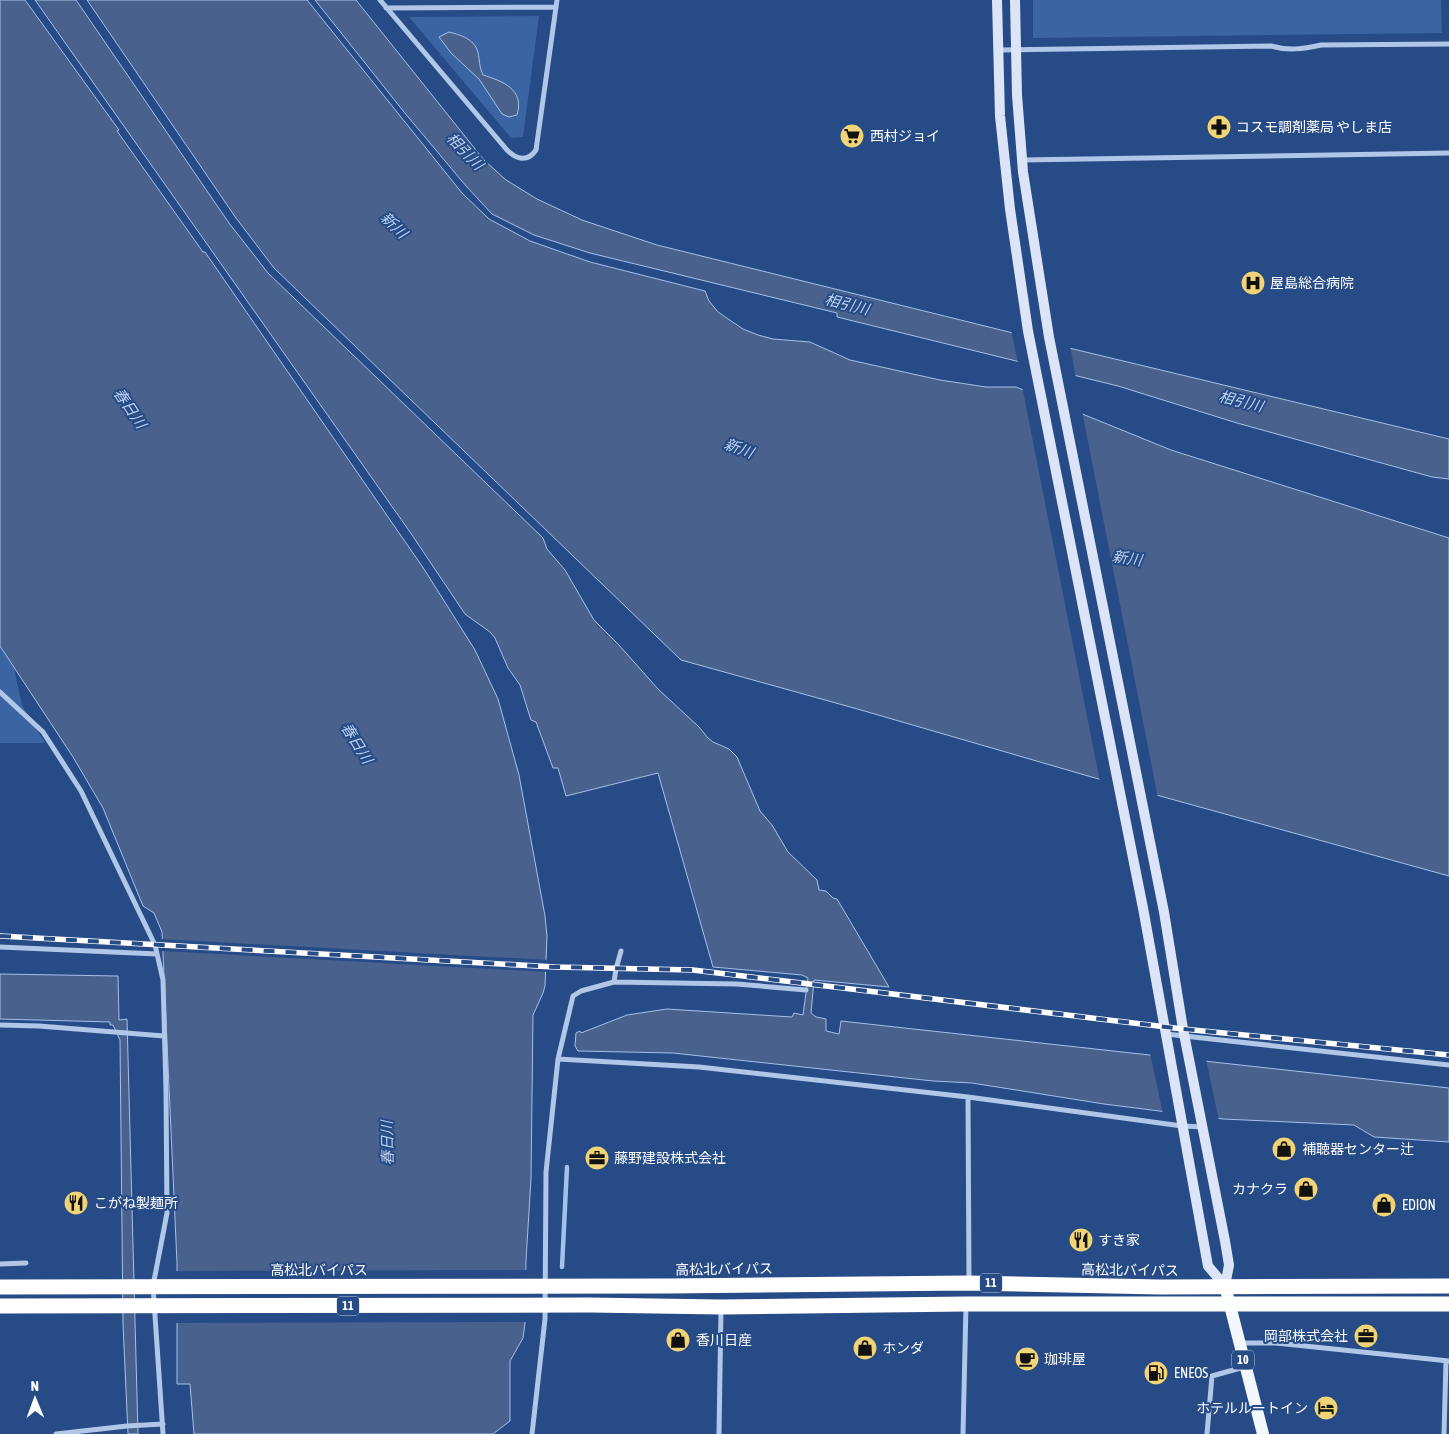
<svg xmlns="http://www.w3.org/2000/svg" width="1449" height="1434" viewBox="0 0 1449 1434" font-family="'Asap Condensed','Noto Sans JP',sans-serif">
	<style>
		.green { fill: #3a64a2 }
		.water { fill: #48628d; stroke: #a5c1e9 }
		.pier { fill: #264b86 }
		.lines { fill: none; stroke-linecap: round; stroke-linejoin: round }
		.stream { stroke: #a5c1e9; stroke-width: 4.5 }
		.street { stroke: #b0c7e8; stroke-width: 5 }
		.secondary { stroke: #dbe5f7; stroke-width: 10 }
		.primary { stroke: #f3f7fe; stroke-width: 12 }
		.highway { stroke: #fff; stroke-width: 15 }
		.rail-casing { stroke: #fff; stroke-width: 5.5 }
		.rail { stroke: #264b86; stroke-width: 4; stroke-dasharray: 11; stroke-linecap: butt }
		.labels { text-anchor: middle; dominant-baseline: central; stroke-width: 4; stroke-linejoin: round; paint-order: stroke }
		.shield { fill: #264b86; stroke: #bec9db; stroke-width: 1 }
		.shield-label { font-size: 12px; font-weight: bold; fill: #fff }
		.poi-label { font-size: 14px; fill: #fff; stroke: #264b86; text-anchor: start }
		.street-label { font-size: 14px; fill: #fff; stroke: #264b86 }
		.water-label { font-size: 15px; font-style: italic; fill: #bcd1f0; stroke: #264b86 }
	</style>
	<rect width="100%" height="100%" fill="#264b86"/>
	<path class="green" d="M1033 0H1441L1442 33 1033 38Z
		M539 16 523 137 511 138 409 17Z
		M0 646 14 668 22 705 45 743H0Z"/>
	<path class="water" d="M0 0H25L119 130 117 131 203 252H205L424 569 475 650 498 699 519 775 545 916 547 936 545 986 543 993 533 1015 531 1179 526 1260 525 1323 523 1338 510 1361V1421L493 1434H194L190 1384H177V1263L162 932 154 913 143 906 103 808 73 757 0 646Z
		M35 0H76L229 223 268 273 543 538 547 549 565 570 594 620 618 644 658 689 699 727 708 738 713 742 729 749 737 757 760 811 772 825 788 852 817 880 819 890 826 891 833 898 837 899 889 987 814 980 811 1013 816 1017 826 1019V1031L839 1034 841 1021 1449 1088V1142L1374 1137 1354 1125 1223 1119 1104 1104 972 1083 933 1081 673 1053 578 1051 575 1046 576 1033 580 1031 581 1033 627 1015 667 1009 792 1017 794 1013 803 1015 808 978 802 975 713 967 658 773 566 796 558 768H553L536 722 531 720 530 717 520 685 508 668 495 638 490 632 465 614 410 532Z
		M87 0H307L462 193 489 219 530 241 590 262 705 291 709 301 718 312 743 329 758 335 773 339 810 342 850 360 940 380 986 387H1016L1171 450 1449 538V876L1095 778 861 710 681 660 274 268 236 218Z
		M315 0H356L484 160 506 180 537 199 582 220 657 245 1005 331 1069 348 1449 439V479L1432 477 1237 423 1118 386 837 317V313L590 253 534 235 492 214 466 186 404 112Z
		M449 32C465 36 478 41 479 59 480 65 480 69 483 75 502 81 525 89 517 115L509 117 502 114 479 79 451 53 439 37Z
		M0 974 118 976 119 1020 127 1019 138 1434H128L123 1324 120 1040 113 1025H110V1022L0 1019Z"/>
	<path class="pier" d="M1011 330 1070 346 1076 378 1018 363Z
		M1022 386 1082 411 1158 798 1100 782Z
		M161 939 549 960V972L162 951Z
		M1150 1053 1206 1059 1219 1121 1163 1114Z
		M528 1270V1322L175 1323V1271Z"/>
	<g class="lines">
		<path class="stream" d="M562 1267 567 1167"/>
		<path class="street" d="M380 0 507 150C516 159 527 163 536 150L557 0
			M386 8 556 7
			M999 50 1271 46C1288 51 1303 49 1321 45L1449 44
			M1022 160 1449 153
			M0 692 43 732 81 791 155 945 163 980 166 1090 167 1213 153 1286 163 1434
			M0 947 157 954
			M614 982 616 969 621 951
			M0 1025 39 1026 164 1036
			M1166 1034 1449 1065
			M558 1059 699 1067 968 1097 1182 1126 1203 1127
			M968 1097 969 1282
			M0 1264 26 1263
			M1239 1343H1276L1449 1361
			M56 1434 127 1426 163 1424
			M532 1434 545 1319 546 1172 558 1059 573 996 581 991 614 982 737 984 806 990
			M719 1434 721 1308
			M963 1434 966 1305
			M1207 1434 1212 1376 1244 1367
			M1444 1434 1446 1361"/>
		<path class="secondary" d="M997 0 1000 116 1010 209 1028 331 1143 908 1208 1266 1225 1286
			M1015 0 1017 95 1023 172 1049 337 1164 912 1183 1029 1225 1241 1229 1265 1225 1286"/>
		<path class="primary" d="M1225 1286 1263 1434"/>
		<path class="highway" d="M0 1287 669 1286 969 1283 1160 1287 1449 1286
			M0 1306 589 1305 721 1307 966 1304H1449"/>
		<defs>
			<path id="rail" d="M0 936 555 967 693 970 1183 1029 1449 1055"/>
		</defs>
		<use href="#rail" class="rail-casing"/>
		<use href="#rail" class="rail"/>
	</g>
	<defs>
		<symbol id="pharmacy-disc" viewBox="-11 -11 22 22"><circle r="9.5" fill="#f1d475" stroke="#264b86"/><path d="M-2-6h4v4h4v4h-4v4h-4v-4h-4v-4h4Z" fill="#111"/></symbol>
		<symbol id="supermarket-disc" viewBox="-11 -11 22 22"><circle r="9.5" fill="#f1d475" stroke="#264b86"/><path d="M-6-5.5h2.5l.6 2H6L4.5 2H-2.5L-4.4-4H-6ZM-1.5 3.2a1.3 1.3 0 1 0 .1 0ZM3 3.2a1.3 1.3 0 1 0 .1 0Z" fill="#111"/></symbol>
		<symbol id="hospital-disc" viewBox="-11 -11 22 22"><circle r="9.5" fill="#f1d475" stroke="#264b86"/><path d="M-5-5h3v3.5h4V-5h3V5h-3V1.5h-4V5h-3Z" fill="#111"/></symbol>
		<symbol id="shop-disc" viewBox="-11 -11 22 22"><circle r="9.5" fill="#f1d475" stroke="#264b86"/><path d="M-5-2.5h2.3a2.7 3.5 0 0 1 5.4 0H5L5.5 6h-11ZM-1.5-2.5h3a1.5 2.3 0 0 0-3 0Z" fill="#111"/></symbol>
		<symbol id="office-disc" viewBox="-11 -11 22 22"><circle r="9.5" fill="#f1d475" stroke="#264b86"/><path d="M-6-3h4V-5.5h4V-3h4V5H-6ZM-1-4.5V-3h2v-1.5ZM-6 0V1H6V0Z" fill="#111"/></symbol>
		<symbol id="restaurant-disc" viewBox="-11 -11 22 22"><circle r="9.5" fill="#f1d475" stroke="#264b86"/><path d="M-5-6h1v4h1v-4h1v4h1v-4h1v5L-1.5 .5V6h-2V.5L-5-1ZM5-6V6H3V1.5H1.5Q1.5-4 5-6Z" fill="#111"/></symbol>
		<symbol id="cafe-disc" viewBox="-11 -11 22 22"><circle r="9.5" fill="#f1d475" stroke="#264b86"/><path d="M-5.5-4.5H6V0H3Q3 3.5 0 3.5H-2.5Q-5.5 3.5-5.5 0ZM3-3.2v2h1.7v-2ZM-6 4.5H4V6H-6Z" fill="#111"/></symbol>
		<symbol id="fuel-disc" viewBox="-11 -11 22 22"><circle r="9.5" fill="#f1d475" stroke="#264b86"/><path d="M-5.5-6h7V0h2V4h1.3V-2.5L3-4.5l.8-.8L6-3V5H2.5V1h-1V6h-7ZM-4.2-4.7v3.2H.2V-4.7Z" fill="#111"/></symbol>
		<symbol id="hotel-disc" viewBox="-11 -11 22 22"><circle r="9.5" fill="#f1d475" stroke="#264b86"/><path d="M-6-4.5h1.5V1H6V5H4.5V3h-9V5H-6ZM-4 0a1.8 1.8 0 1 1 3.6 0ZM.5 0V-2.5h3Q6-2.5 6 0Z" fill="#111"/></symbol>
	</defs>
	<g fill-rule="evenodd">
		<use href="#pharmacy-disc" x="1205" y="113" width="28" height="28"/>
		<use href="#supermarket-disc" x="838" y="122" width="28" height="28"/>
		<use href="#hospital-disc" x="1239" y="269" width="28" height="28"/>
		<use href="#shop-disc" x="1270" y="1135" width="28" height="28"/>
		<use href="#office-disc" x="583" y="1144" width="28" height="28"/>
		<use href="#shop-disc" x="1292" y="1175" width="28" height="28"/>
		<use href="#restaurant-disc" x="62" y="1189" width="28" height="28"/>
		<use href="#shop-disc" x="1370" y="1191" width="28" height="28"/>
		<use href="#restaurant-disc" x="1067" y="1226" width="28" height="28"/>
		<use href="#office-disc" x="1352" y="1322" width="28" height="28"/>
		<use href="#shop-disc" x="664" y="1326" width="28" height="28"/>
		<use href="#shop-disc" x="851" y="1334" width="28" height="28"/>
		<use href="#cafe-disc" x="1013" y="1345" width="28" height="28"/>
		<use href="#fuel-disc" x="1142" y="1359" width="28" height="28"/>
		<use href="#hotel-disc" x="1312" y="1394" width="28" height="28"/>
	</g>
	<g class="labels">
		<g class="shield">
			<rect x="980" y="1273.5" width="22" height="19" rx="4"/>
			<rect x="337" y="1296.5" width="22" height="19" rx="4"/>
			<rect x="1232" y="1350.5" width="22" height="19" rx="4"/>
		</g>
		<g class="shield-label">
			<text x="991" y="1283">11</text>
			<text x="348" y="1306">11</text>
			<text x="1243" y="1360">10</text>
		</g>
		<g class="poi-label">
			<text x="1236" y="127">コスモ調剤薬局 やしま店</text>
			<text x="870" y="136">西村ジョイ</text>
			<text x="1270" y="283">屋島総合病院</text>
			<text x="1302" y="1149">補聴器センター辻</text>
			<text x="614" y="1158">藤野建設株式会社</text>
			<text x="1288" y="1189" text-anchor="end">カナクラ</text>
			<text x="94" y="1203">こがね製麺所</text>
			<text x="1402" y="1205">EDION</text>
			<text x="1098" y="1240">すき家</text>
			<text x="1348" y="1336" text-anchor="end">岡部株式会社</text>
			<text x="696" y="1340">香川日産</text>
			<text x="882" y="1348">ホンダ</text>
			<text x="1044" y="1359">珈琲屋</text>
			<text x="1174" y="1373">ENEOS</text>
			<text x="1308" y="1408" text-anchor="end">ホテルルートイン</text>
		</g>
		<g class="street-label">
			<text transform="translate(724 1269) rotate(-1)">高松北バイパス</text>
			<text x="319" y="1270">高松北バイパス</text>
			<text transform="translate(1130 1270) rotate(1)">高松北バイパス</text>
		</g>
		<g class="water-label">
			<text transform="translate(465 151) rotate(46)">相引川</text>
			<text transform="translate(394 225) rotate(44)">新川</text>
			<text transform="translate(847 304) rotate(14)">相引川</text>
			<text transform="translate(1241 401) rotate(14)">相引川</text>
			<text transform="translate(130 408) rotate(56)">春日川</text>
			<text transform="translate(739 448) rotate(20)">新川</text>
			<text transform="translate(1127 558) rotate(8)">新川</text>
			<text transform="translate(357 743) rotate(58)">春日川</text>
			<text transform="translate(387 1143) rotate(-91)">春日川</text>
		</g>
	</g>
	<g transform="translate(35 1399) rotate(359)" stroke="#264b86" stroke-width="4" paint-order="stroke">
	<path d="M0-4L9 19L0 12L-9 19Z" fill="#ffffff"/>
	<text y="-8" font-size="14" font-weight="bold" text-anchor="middle" fill="#ffffff">N</text>
	</g>
</svg>
